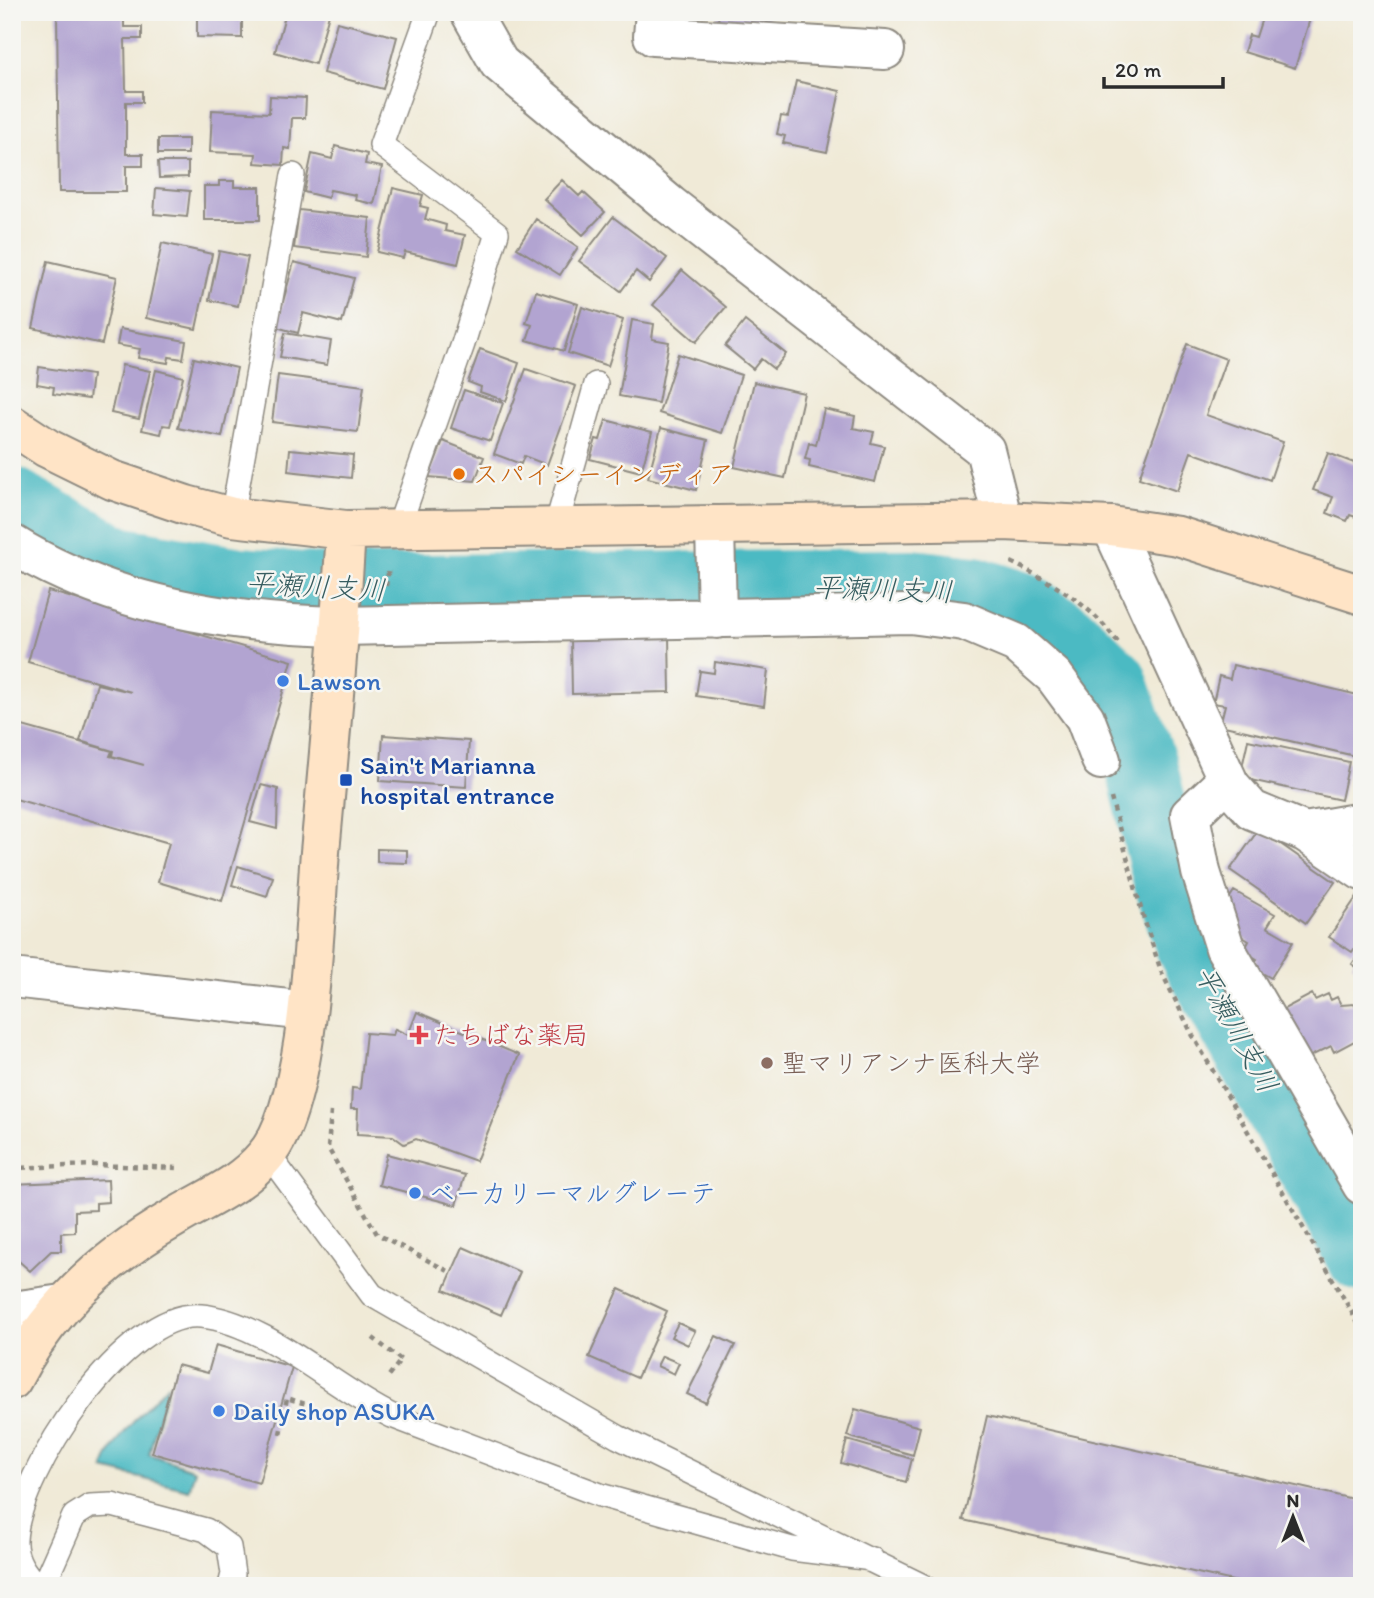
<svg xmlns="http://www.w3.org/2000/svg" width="1374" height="1598" viewBox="0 0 1374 1598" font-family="Itim,'Klee One',sans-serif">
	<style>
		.water { fill: #4cbac3; stroke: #3c7277; stroke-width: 2 }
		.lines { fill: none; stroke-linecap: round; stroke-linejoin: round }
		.river { stroke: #4cbac3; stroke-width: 72 }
		.building { fill: #b2a4d1 }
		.lane-casing { stroke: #8e8a81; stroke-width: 26 }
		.street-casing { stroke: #8e8a81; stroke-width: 42 }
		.secondary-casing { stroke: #8e8a81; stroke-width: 42 }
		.path { stroke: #8e8a81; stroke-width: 4.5; stroke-dasharray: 5 5; stroke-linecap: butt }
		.lane { stroke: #fff; stroke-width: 23 }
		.street { stroke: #fff; stroke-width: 38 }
		.secondary { stroke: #ffe4c6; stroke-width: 38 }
		.food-dot { fill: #e8710a; stroke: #f6f6f2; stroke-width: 2.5 }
		.shop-dot { fill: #3f7fe0; stroke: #f6f6f2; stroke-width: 2.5 }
		.transit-dot { fill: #1a4fb4; stroke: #f6f6f2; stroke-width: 2.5 }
		.health-dot { fill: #e0444e; stroke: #f6f6f2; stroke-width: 2.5 }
		.education-dot { fill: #8d6e63; stroke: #f6f6f2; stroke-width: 2.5 }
		.labels { text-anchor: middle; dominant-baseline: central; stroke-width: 5; stroke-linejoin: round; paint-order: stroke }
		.food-label { font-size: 26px; fill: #c56008; stroke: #f6f6f2; text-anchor: start }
		.shop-label { font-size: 26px; fill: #366cbe; stroke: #f6f6f2; text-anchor: start }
		.transit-label { font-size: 26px; fill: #164399; stroke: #f6f6f2; text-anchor: start }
		.health-label { font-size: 26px; fill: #be3a42; stroke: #f6f6f2; text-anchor: start }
		.education-label { font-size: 26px; fill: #785e54; stroke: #f6f6f2; text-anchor: start }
		.water-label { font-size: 28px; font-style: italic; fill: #375d60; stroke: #f6f6f2 }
	</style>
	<rect width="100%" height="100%" fill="#f6f6f2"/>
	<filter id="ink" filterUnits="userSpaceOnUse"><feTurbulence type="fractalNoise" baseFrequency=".0143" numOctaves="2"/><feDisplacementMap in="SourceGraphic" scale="14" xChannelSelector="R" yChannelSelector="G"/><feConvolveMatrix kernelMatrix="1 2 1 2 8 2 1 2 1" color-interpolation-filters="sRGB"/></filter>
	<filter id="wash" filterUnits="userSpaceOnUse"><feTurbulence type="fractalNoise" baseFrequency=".00686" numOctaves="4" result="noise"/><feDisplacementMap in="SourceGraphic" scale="28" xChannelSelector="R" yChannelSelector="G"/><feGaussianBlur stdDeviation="1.57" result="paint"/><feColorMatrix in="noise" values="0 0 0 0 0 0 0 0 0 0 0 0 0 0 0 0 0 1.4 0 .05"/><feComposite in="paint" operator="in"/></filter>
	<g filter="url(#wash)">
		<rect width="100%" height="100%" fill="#f0ead7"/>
		<path class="water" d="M168 1384 149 1454 195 1470 189 1490 104 1469C109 1442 150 1405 168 1384Z"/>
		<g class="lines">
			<path class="river" d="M12 503 117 562 240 583 341 591 912 585 974 592 1021 607 1066 637 1112 682 1141 765 1168 877 1192 948 1362 1256"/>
		</g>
		<g id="blocks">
			<path class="building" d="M57 12H124V27H142V39H125L126 91H142V102H126V154H143V166H126V192H59Z
				M197 12H242V38L197 37Z
				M286 12 329 14 315 64 275 52Z
				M719 12H768L767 26 718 22Z
				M1264 12H1312L1295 68 1244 52 1249 35 1256 37Z
				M337 22 397 37 383 89 323 73Z
				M796 81 840 91 827 152 783 143 785 136 777 134 781 116 788 117Z
				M270 96 306 98 305 118H292L290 149 284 148 283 165 255 163 256 154 210 152 212 110 269 113Z
				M12 99H16L15 142H12Z
				M158 139H188V154H158Z
				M335 146 367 154 365 164 382 167 374 204 355 200 356 195 330 190 328 198 304 192 312 154 332 159Z
				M158 162H188V177L159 178Z
				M562 180 579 196 583 192 605 212 583 235 544 199Z
				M219 181H234V187H260V220H204V186H219Z
				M156 188 190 191 187 217 154 214Z
				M393 188 423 195 420 206 428 208 425 219 446 225 445 231 465 235 458 264 405 252 403 258 377 252Z
				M299 210 370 218 366 257 294 248Z
				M613 217 667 258 649 282 636 271 621 291 579 261Z
				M536 219 578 247 560 275 517 248Z
				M162 243 212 254 196 329 146 318Z
				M219 251 248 257 238 306 209 300Z
				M48 261 117 277 102 344 33 328Z
				M294 262 354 278 342 323 303 313 298 333 276 327Z
				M682 270 726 307 696 342 653 305Z
				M536 291 578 304 564 351 527 340 532 325 526 323Z
				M582 307 623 320 608 366 568 353Z
				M632 320 654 324 652 339 669 342 658 403 619 396Z
				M745 321 786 354 774 369 761 359 753 369 725 346Z
				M120 329 186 341 183 359 169 357 168 363 138 358 140 349 117 345Z
				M285 333 331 341 327 365 280 357Z
				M1187 344 1226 359 1206 415 1283 442 1270 480 1191 452 1177 491 1139 478Z
				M480 349 519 363 506 401 480 392 481 387 468 382Z
				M678 354 741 375 722 433 659 413Z
				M194 358 237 368 222 437 178 428Z
				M122 365 150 371 139 419 111 413Z
				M39 367 92 375 89 399 53 394 54 387 37 384Z
				M526 369 576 386 547 465 524 456 521 464 494 454Z
				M156 370 183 377 170 426 163 425 161 434 142 430Z
				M278 375 364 386 358 432 272 422Z
				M754 382 804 393 785 478 734 467Z
				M464 390 503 403 490 441 451 428Z
				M824 409 855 416 853 428 874 432 871 443 884 446 875 482 809 467 810 460 805 459 809 443 816 445Z
				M606 420 652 432 641 472 590 459 596 439 600 440Z
				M661 428 708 440 696 490 648 478Z
				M443 441 484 457 475 481 429 477Z
				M290 449 353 455 351 478 288 471Z
				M1328 453 1362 466V519L1350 515 1347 521 1327 513 1333 497 1313 490Z
				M48 591 292 661 222 901 158 882 169 843 12 798V723L112 751 110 756 144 765 112 756 113 751 80 741 97 684 131 692 28 662Z
				M669 636 670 692 572 694 571 638Z
				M715 662 768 670 764 706 696 696 700 671 714 673Z
				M1233 665 1362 696V728L1355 756 1220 725 1225 705 1213 703 1219 676 1230 679Z
				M383 735 469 741 466 787 380 781Z
				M1248 740 1349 762 1341 800 1246 779 1247 773 1241 772Z
				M261 785 278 789 277 829 250 822Z
				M1259 829 1335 882 1306 923 1230 870Z
				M377 849 407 850V863L377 862Z
				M238 866 273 877 267 896 232 885Z
				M1234 891 1275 914 1267 927 1293 942 1271 978 1252 967 1257 959 1244 951 1249 941 1238 934 1227 902Z
				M1358 895 1362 897V938L1352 952 1329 937Z
				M1362 950V971L1352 964Z
				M1312 994 1315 1000 1328 994 1331 1000 1337 997 1341 1005 1355 1004 1362 1016V1037L1334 1052 1331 1046 1307 1058 1282 1010Z
				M417 1012 519 1055 476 1161 416 1139 404 1144 393 1136 357 1134 358 1109H351L352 1088 360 1089 366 1033 393 1035 395 1029 408 1035Z
				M387 1154 465 1175 456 1205 379 1185Z
				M108 1180 109 1202 96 1203V1210L75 1211V1232L61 1233V1251H51L30 1271 12 1255V1184Z
				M463 1247 520 1272 501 1315 444 1290Z
				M619 1289 667 1311 637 1378 589 1357Z
				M678 1323 695 1331 688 1345 671 1337Z
				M716 1336 735 1345 706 1403 687 1394Z
				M216 1345 292 1367 259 1483 152 1453 177 1365 208 1373Z
				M662 1356 679 1363 674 1374 657 1366Z
				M855 1409 920 1427 913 1455 847 1436Z
				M987 1416 1362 1501V1586H1255L963 1520Z
				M847 1440 912 1459 906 1482 841 1463Z"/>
		</g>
	</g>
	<g filter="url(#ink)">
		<use href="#blocks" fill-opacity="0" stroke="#8e8a81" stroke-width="2"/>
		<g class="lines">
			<defs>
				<path id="lane" d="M232 517 293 175
					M556 527 596 384
					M398 529 463 344 497 233 381 145 429 12
					M268 1154 372 1295 618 1437 923 1586
					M37 1586C25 1573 14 1559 15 1540 18 1473 126 1309 201 1316 266 1322 333 1388 392 1416L600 1495 792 1549 872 1559
					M43 1586 74 1516 90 1506 112 1505 206 1530 229 1547 233 1574 230 1586"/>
				<path id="street" d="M470 12 499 63 670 205 985 450 1003 521
					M655 12 653 36 885 50
					M715 525 717 619
					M1111 526 1230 785 1252 810 1305 832 1362 822
					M12 544C108 604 230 624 342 626L910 614 964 621 1016 643 1054 676 1085 718 1101 760
					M1227 780 1190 815 1201 872 1225 948 1362 1185
					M1305 832 1362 871
					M12 978 307 1011
					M12 1311 62 1304"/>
				<path id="secondary" d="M12 425 47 448 112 480 186 505 232 517 346 530 1003 521 1111 526 1178 536 1362 595
					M12 1380C48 1309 106 1257 174 1218 207 1198 240 1186 265 1156 311 1103 314 925 320 852 330 744 340 637 346 530"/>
			</defs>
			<use href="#lane" class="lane-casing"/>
			<use href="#street" class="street-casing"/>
			<use href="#secondary" class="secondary-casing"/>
			<path class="path" d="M1011 562C1053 583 1092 605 1119 644
				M386 586 389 567
				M1111 798 1143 916 1161 971 1193 1036 1362 1330
				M331 1112 328 1148 377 1234 452 1273
				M12 1168 94 1165 179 1168
				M373 1338 401 1360 387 1378
				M280 1434 287 1398 309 1405"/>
			<use href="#lane" class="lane"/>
			<use href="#street" class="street"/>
			<use href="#secondary" class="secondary"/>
		</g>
	</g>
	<circle class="food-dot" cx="459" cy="474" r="7"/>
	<g class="shop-dot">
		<circle cx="283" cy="681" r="7"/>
		<circle cx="415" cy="1193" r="7"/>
		<circle cx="219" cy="1411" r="7"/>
	</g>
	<rect class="transit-dot" x="339" y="773" width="14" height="14" rx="3.5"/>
	<path class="health-dot" d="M415.5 1024.5h7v7h7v7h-7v7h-7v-7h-7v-7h7z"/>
	<circle class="education-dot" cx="767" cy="1063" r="7"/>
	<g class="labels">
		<g class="food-label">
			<text x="473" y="474">スパイシーインディア</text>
		</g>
		<g class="shop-label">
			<text x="297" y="681">Lawson</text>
			<text x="429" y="1193">ベーカリーマルグレーテ</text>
			<text x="233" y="1411">Daily shop ASUKA</text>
		</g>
		<g class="transit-label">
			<text x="360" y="765">Sain't Marianna<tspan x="360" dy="30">hospital entrance</tspan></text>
		</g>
		<g class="health-label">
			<text x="433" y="1035">たちばな薬局</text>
		</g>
		<g class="education-label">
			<text x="781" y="1063">聖マリアンナ医科大学</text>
		</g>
		<g class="water-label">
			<text transform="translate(316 586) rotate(3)">平瀬川支川</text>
			<text transform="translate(883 589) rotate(2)">平瀬川支川</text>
			<text transform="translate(1237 1029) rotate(61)">平瀬川支川</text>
		</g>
	</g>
	<rect width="1374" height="1598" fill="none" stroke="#f6f6f2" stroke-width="42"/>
	<g transform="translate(1293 1517)" stroke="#f6f6f2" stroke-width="5" paint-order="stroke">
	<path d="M0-5L12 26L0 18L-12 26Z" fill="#2b2b2b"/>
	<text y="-10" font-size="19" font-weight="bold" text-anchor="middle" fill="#2b2b2b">N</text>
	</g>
	<path d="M1104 77v10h119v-10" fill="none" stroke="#2b2b2b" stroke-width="3.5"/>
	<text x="1115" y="77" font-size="21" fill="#2b2b2b" stroke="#f6f6f2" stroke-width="5" paint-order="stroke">20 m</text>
</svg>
